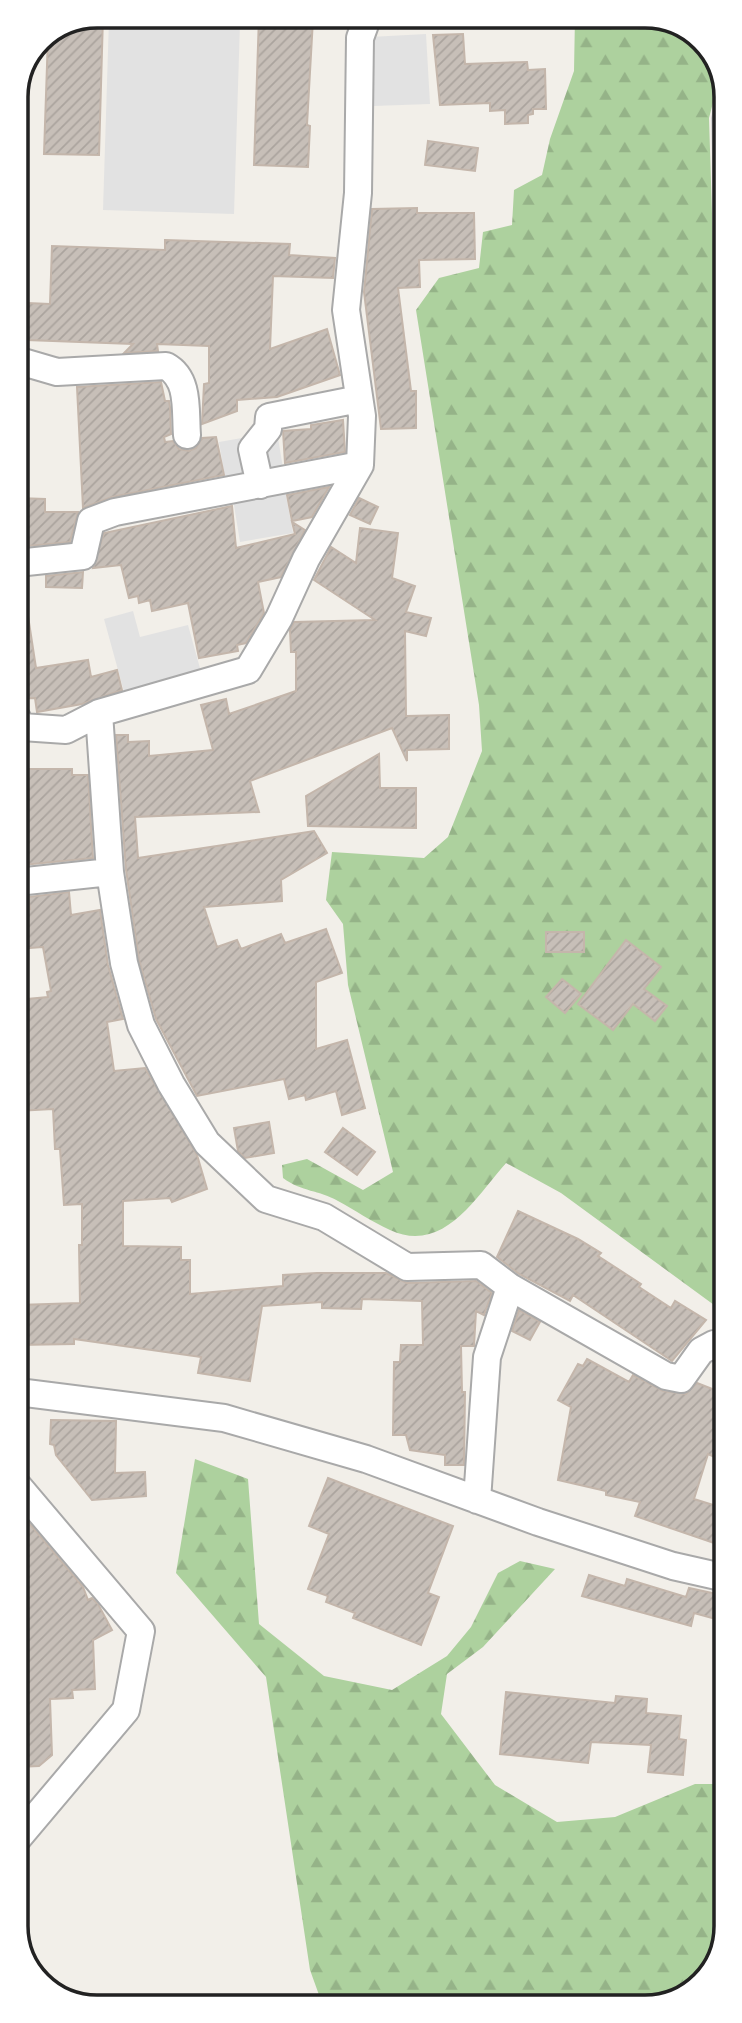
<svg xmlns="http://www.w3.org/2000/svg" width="742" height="2023" viewBox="0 0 742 2023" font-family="Rubik,sans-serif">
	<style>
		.religious { fill: #d0d0d0 }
		.forest { fill: url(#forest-firs) }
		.parking { fill: #e2e2e2 }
		.building { fill: url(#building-hatch); stroke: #c4b6ab; stroke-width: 2 }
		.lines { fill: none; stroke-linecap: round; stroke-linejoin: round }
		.street-casing { stroke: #a9a9a9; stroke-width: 30 }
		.street { stroke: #fff; stroke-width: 26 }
		.rim { fill: none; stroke: #222; stroke-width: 3.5 }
	</style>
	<defs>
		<pattern id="forest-firs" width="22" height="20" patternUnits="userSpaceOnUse" patternTransform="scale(1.75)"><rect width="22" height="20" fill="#add19e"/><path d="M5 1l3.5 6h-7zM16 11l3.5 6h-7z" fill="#95b388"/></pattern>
		<pattern id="building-hatch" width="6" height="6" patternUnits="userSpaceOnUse" patternTransform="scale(1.75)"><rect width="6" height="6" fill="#c7bfb8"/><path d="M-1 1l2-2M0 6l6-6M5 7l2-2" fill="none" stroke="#aba49e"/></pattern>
	</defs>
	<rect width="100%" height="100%" fill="#f2efe9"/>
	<path class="religious" d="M722 73 723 75 724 595 711 118Z"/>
	<path class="forest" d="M575 16H651L695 33 721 72 709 118 724 596 725 1313 561 1193 506 1163C476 1197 443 1255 390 1230 372 1222 355 1210 338 1201 319 1190 302 1192 283 1178L282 1165 307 1159 363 1190 393 1172 348 985 343 924 326 900 332 852 424 858 448 837 482 751 479 705 416 310 439 278 479 268 483 232 512 225 514 190 542 175 550 139 574 71Z
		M723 77 724 370 718 374 713 118Z
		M195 1459 248 1479 259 1624 324 1676 392 1690 447 1656 471 1627 498 1573 520 1561 555 1569 483 1647 447 1674 441 1714 495 1785 557 1822 615 1817 695 1784H726V1927L710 1975 667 2004 323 2006 310 1970 266 1677 176 1573Z"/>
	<path class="parking" d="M109 19 240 23 234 214 103 210Z
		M426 34 430 104 373 106 370 37Z
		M277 432 284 474 226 484 219 442Z
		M285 490 293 533 240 542 233 499Z
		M133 611 140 637 188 625 203 679 126 699 104 619Z"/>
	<path class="building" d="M97 16H103L99 155 44 154 48 36Z
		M259 16H304V19H313L307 125 310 126 308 167 254 165Z
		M463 34 465 64 527 62 528 70 545 69 546 109H533V114L528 115V123L505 124V110L490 111V103L440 105 433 35Z
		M428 141 478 148 475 171 425 165Z
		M417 208V213H474L475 259 419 260 420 287 398 288 411 391H416V428L381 429 364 292 372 209Z
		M165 240 290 244 289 255 335 258 333 278 273 276 270 349 327 329 340 375 277 397 237 400V411L202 424 204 384 209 383V346L157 344 158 351 124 353 133 344 27 340 28 303 50 304 52 246 165 250Z
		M161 382 165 401H169L170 407 171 434 164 437 165 442 173 441 179 449 189 451 196 448 202 438 216 437 224 475 112 497 83 508 77 387Z
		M343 420 345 452 285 463 283 431 311 429V425Z
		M329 487 312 517 292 521 287 495Z
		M17 498 45 499V512H78L70 542 17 547Z
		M359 498 378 507 370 524 350 515Z
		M232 506 236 548 295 534 292 522 305 530 281 577 258 582 264 613 246 643 237 645 238 651 199 658 188 603 152 611 150 600 139 603 138 596 129 598 121 565 93 568 104 533Z
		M360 528 398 533 392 578 415 586 406 612 431 618 426 636 405 631 406 716 449 715V749L407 750V761L392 728 250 781 259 812 135 817 138 858 314 831 327 853 281 880 282 901 204 907 217 947 237 940 241 949 281 934 285 943 326 929 342 973 316 982V1049L347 1040 365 1108 342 1115 336 1091 306 1100 305 1095 289 1099 284 1079 197 1096 156 1019 139 960 126 870 116 735H128V742L149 741V756L213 750 201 705 226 699 229 714 296 691V652H291L290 630 294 622 375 620 314 580 331 547 356 563Z
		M83 572 82 588 46 587V576Z
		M28 616 36 668 88 660 91 677 117 670 122 690 82 704 37 712 35 698 18 699 17 617Z
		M379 754 380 788H416V828L308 826 306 796Z
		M17 769H72V775H88L93 858 23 865 17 824Z
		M69 892 71 915 100 910 108 965 123 1019 107 1022 114 1071 145 1068 197 1155 207 1189 172 1202 170 1198 123 1201V1246L181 1247V1260H190V1294L283 1286V1275L317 1273H386L407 1283 476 1281 492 1293 484 1315 476 1311 474 1346H461L462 1392H465L464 1465H445V1455L410 1450 406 1435H393L394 1362H400L401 1345H423L422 1301 362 1299 361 1309 322 1308V1302L262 1306 250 1381 198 1373 201 1357 74 1339V1344L18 1345V1305L80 1303 79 1245H82V1204L64 1205 60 1149H55L53 1109 17 1111V1000L48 997 47 992 51 991 43 947 17 949V910L30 909 28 897Z
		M546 932H584V952H546Z
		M626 940 661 967 644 989 667 1006 655 1021 633 1004 613 1030 578 1004Z
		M562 979 581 994 565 1013 546 997Z
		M269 1122 274 1153 245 1158 238 1151 234 1128Z
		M343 1128 375 1152 357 1175 325 1152Z
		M518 1211 578 1239 601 1253 598 1256 641 1284 639 1287 671 1308 675 1301 706 1320 672 1361 573 1295 570 1301 519 1274 497 1257Z
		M519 1310 540 1322 530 1340 512 1331Z
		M587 1359 629 1382 633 1375 663 1391 686 1394 697 1383 725 1394 726 1462 708 1454 694 1499 726 1509V1547L635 1516 640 1502 606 1495V1491L558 1480 571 1407 558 1400 578 1364 583 1366Z
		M51 1420 116 1421 115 1473 145 1472 146 1496 92 1500 56 1455 54 1445 50 1444Z
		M328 1478 453 1526 428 1593 439 1597 421 1645 353 1618 355 1613 326 1602 328 1596 308 1589 329 1534 309 1526Z
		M18 1510 83 1587 88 1600 92 1598 98 1604 112 1630 93 1640 95 1689 72 1690 73 1698 50 1699 52 1755 39 1766 18 1767V1720H26L23 1634 18 1633Z
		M589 1575 625 1586 627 1579 686 1597 689 1588 726 1596 723 1621 694 1613 691 1626 582 1596Z
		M506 1692 615 1703 616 1696 647 1699 646 1713 681 1716 679 1739 686 1740 683 1775 648 1772 651 1745 591 1742 588 1763 500 1754Z"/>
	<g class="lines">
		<defs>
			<path id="street" d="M16 360 57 372 166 366C190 379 185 411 187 435
				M260 485 252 449 268 429 269 417 359 399
				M17 563 83 556 91 521 115 512 360 465
				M17 718 22 727 66 730 99 713 248 670 279 618 306 559 360 465 362 416 346 310 358 193 360 38 368 16
				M110 872 124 963 141 1025 171 1084 207 1143 266 1199 324 1217 407 1267 481 1265 510 1287 666 1376 681 1379 701 1351 714 1344 725 1353
				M17 882 110 872 99 713
				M18 1392 224 1418 366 1459 538 1522 673 1566 726 1578
				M18 1486 141 1631 126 1710 18 1838
				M477 1500 487 1357 510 1287"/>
		</defs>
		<use href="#street" class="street-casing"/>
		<use href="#street" class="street"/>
	</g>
	<path d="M0 0H742V2023H0ZM97 28H645A69 69 0 0 1 714 97V1926A69 69 0 0 1 645 1995H97A69 69 0 0 1 28 1926V97A69 69 0 0 1 97 28Z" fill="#fff" fill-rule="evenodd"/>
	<path class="rim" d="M97 28H645A69 69 0 0 1 714 97V1926A69 69 0 0 1 645 1995H97A69 69 0 0 1 28 1926V97A69 69 0 0 1 97 28Z"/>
</svg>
